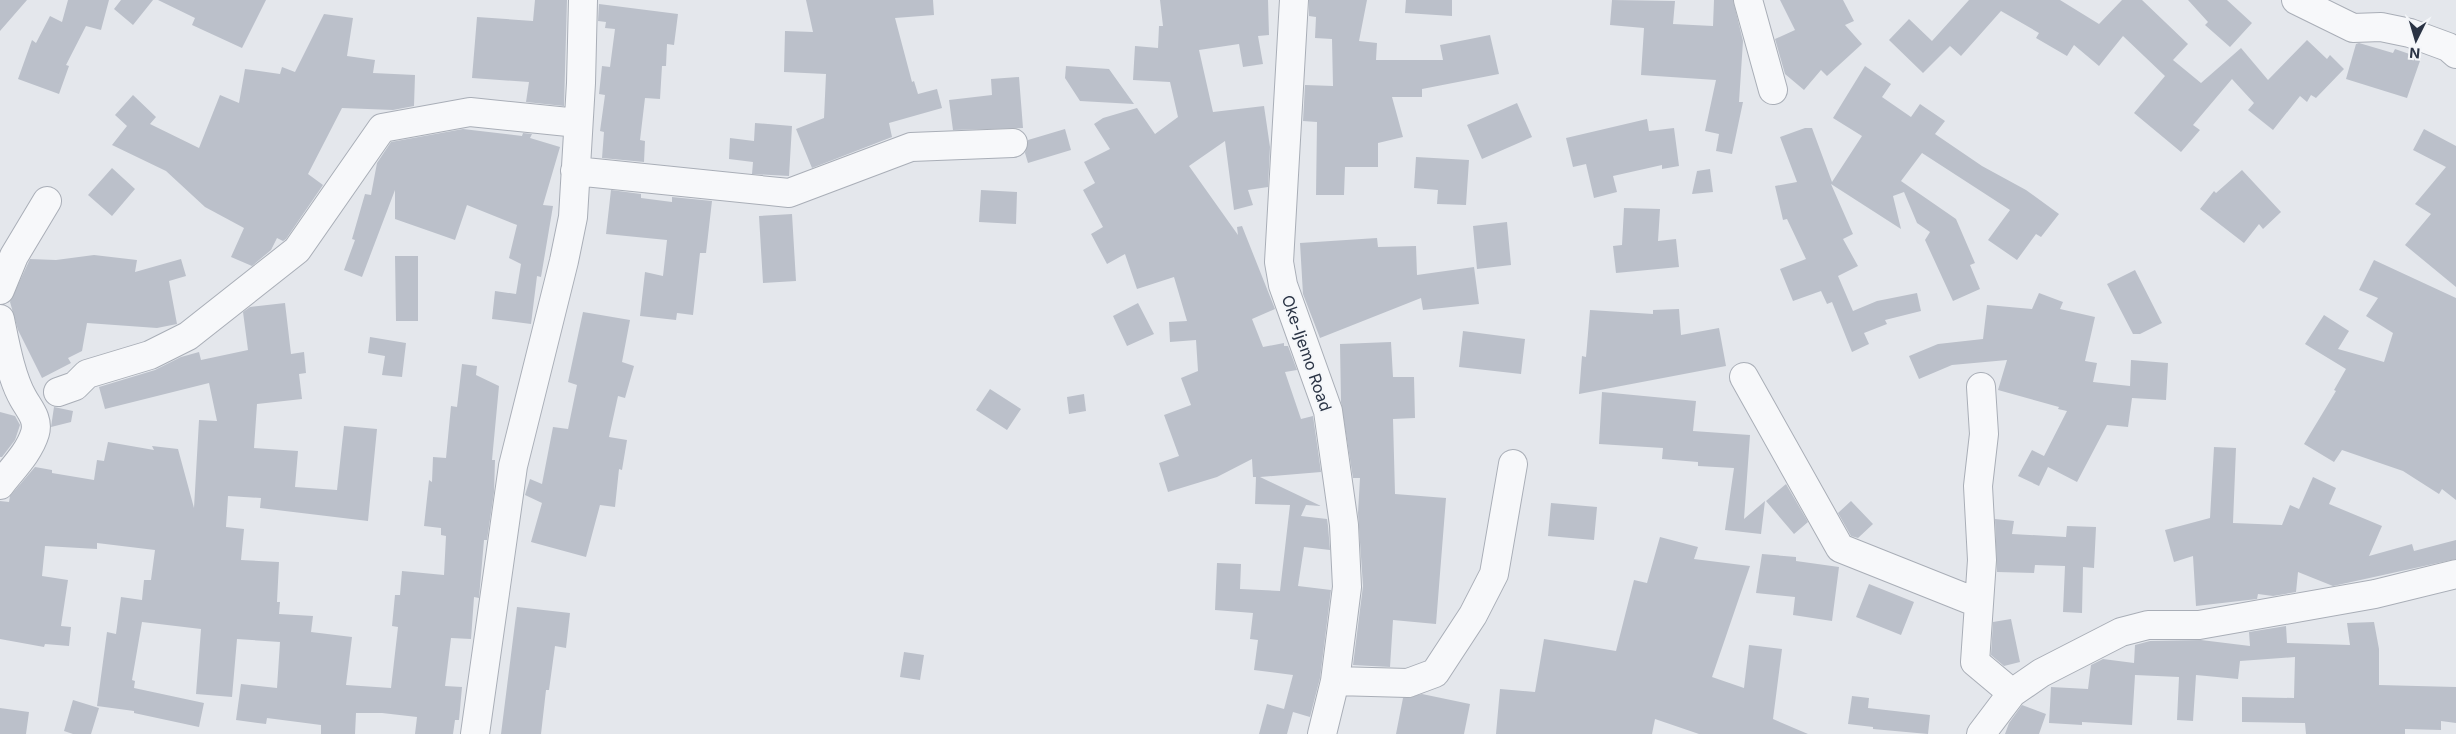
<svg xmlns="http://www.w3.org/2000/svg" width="2456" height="734" viewBox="0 0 2456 734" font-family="Inter,sans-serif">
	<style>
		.building { fill: #bbc0ca }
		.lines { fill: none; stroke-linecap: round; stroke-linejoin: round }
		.minor-casing { stroke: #a9aeb7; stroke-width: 30 }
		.minor { stroke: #f7f8fa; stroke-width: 28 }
		.labels { text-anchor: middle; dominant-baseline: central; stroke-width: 4; stroke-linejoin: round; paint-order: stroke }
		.street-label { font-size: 16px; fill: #2b3445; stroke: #f4f6f9 }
	</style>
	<rect width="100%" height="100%" fill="#e4e7ec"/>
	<path class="building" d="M0 0H27L0 31Z
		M68 0H109L101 30 86 26 66 65 69 66 59 94 18 79 32 40 36 43 50 16 62 22Z
		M121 0H153L133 25 114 9Z
		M158 0H266L242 48 192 25 195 18Z
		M535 0H567L564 106 526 102 529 82 472 78 477 17 533 21Z
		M806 0H933L934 15 895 18 912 82 914 81 918 94 937 89 942 108 889 123 892 137 812 168 796 129 824 118 826 74 784 72 785 31 813 32Z
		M1160 0H1268L1269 35 1258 36 1263 64 1243 67 1239 44 1199 50 1213 112 1264 106 1270 147 1268 187 1248 190 1253 205 1234 210 1225 141 1189 166 1238 235 1237 227 1242 226 1275 309 1252 319 1263 347 1284 343V346H1288L1297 370 1285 372 1301 419 1313 416 1321 472 1260 477 1321 506 1306 505 1301 516 1327 519 1328 526 1330 550 1304 547 1298 586 1331 590 1320 678 1310 717 1293 712 1287 734H1259L1267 704 1284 709 1293 675 1254 670 1258 640 1250 639 1253 613 1215 610 1217 563 1241 564 1240 589 1280 591 1290 505 1255 504 1256 477H1253L1252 459 1217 477 1168 492 1159 463 1179 456 1164 415 1191 405 1181 378 1198 371 1196 340 1170 342 1169 322 1187 321 1174 277 1137 289 1125 254 1107 264 1091 234 1103 227 1083 190 1095 183 1084 162 1110 149 1094 124 1103 118 1137 108 1155 134 1178 117 1170 82 1133 80 1135 46 1158 48 1159 26H1163Z
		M1309 0H1367L1359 41 1377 43 1376 60H1443L1440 45 1490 35 1499 74 1422 89V97H1392L1403 137 1378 143V167H1345L1344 195H1316L1317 122 1303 121 1305 85 1333 86 1332 39 1315 38 1316 17 1309 16Z
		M1406 0H1452V16L1405 13Z
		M1612 0 1675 1 1673 24 1713 26 1714 0H1733L1743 41 1739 102H1743L1732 154 1716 151 1719 134 1705 131 1716 80 1641 75 1644 28 1610 25Z
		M1780 0H1843L1854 21 1845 25 1862 44 1827 76 1821 70 1804 90 1785 74 1775 39 1795 30Z
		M1969 0H2060L2099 24 2122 0H2142L2188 44 2173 60 2201 83 2241 48 2268 80 2307 40 2327 59 2330 55 2344 69 2316 98 2311 95 2307 102 2300 96 2273 130 2248 110 2254 103 2232 79 2193 125 2200 130 2181 152 2134 113 2165 76 2123 36 2099 66 2074 45 2067 56 2036 38 2039 33 2001 11 1961 56 1950 46 1923 73 1889 40 1909 19 1932 41Z
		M2188 0H2227L2252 23 2230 47 2205 25 2208 22Z
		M599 4 678 14 674 45 667 44 666 66H662L660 99 645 98 640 140 645 141 644 162 602 158 604 132 600 131 605 95 599 94 602 66 610 67 615 29 605 28 606 22 598 21Z
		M324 14 353 18 347 56 375 60 373 73 415 75 414 106 393 110 342 108 308 174 323 185 286 239 283 241 277 238 271 250 252 266 231 257 244 228 205 207 166 171 112 145 127 126 115 115 133 95 156 117 150 124 199 148 220 95 239 103 245 69 280 74 282 67 295 72Z
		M2359 43 2393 53 2395 49 2421 58 2407 98 2346 79 2356 44Z
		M1066 66 1109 69 1134 104 1080 101 1065 78Z
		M1865 66 1891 84 1882 97 1911 117 1920 104 1945 121 1935 134 1982 166 2026 190 2059 214 2041 237 2036 234 2017 260 1988 240 2010 210 1922 153 1901 181 1956 219 1975 263 1970 265 1980 289 1953 301 1925 240 1930 232 1917 223 1904 192 1893 196 1901 229 1831 184 1853 234 1843 239 1858 266 1838 276 1853 311 1877 301 1917 293 1921 311 1885 320 1887 324 1864 333 1869 344 1852 352 1832 302 1827 304 1821 291 1793 301 1780 269 1806 259 1787 219 1783 220 1775 186 1797 182 1780 137 1805 128H1812L1832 182 1862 136 1833 118Z
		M1019 77 1023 128 953 130 949 100 992 95 991 79Z
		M1517 103 1532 137 1482 159 1467 125Z
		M1647 119 1649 131 1674 128 1679 166 1662 169V165L1613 176 1617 192 1594 198 1586 164 1573 167 1566 138Z
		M755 123 792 126 789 176 752 174 753 162 729 159 730 138 754 141Z
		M463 129 522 136 523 133 532 134 530 138 560 147 543 205 553 206 541 277 537 276 531 324 492 319 495 291 516 294 521 264 509 258 517 225 467 205 455 240 395 219V190L362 277 344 270 355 240 352 239 365 194 371 195 377 163 391 142Z
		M1065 129 1071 150 1028 163 1025 153 1028 140Z
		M2424 129 2456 146V287L2405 245 2431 214 2415 204 2446 167 2413 150Z
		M1416 157 1469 160 1466 205 1437 204 1438 190 1414 188Z
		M112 168 135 189 112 216 88 195Z
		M1710 169 1713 192 1692 194 1697 171Z
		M2242 170 2281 212 2263 229 2259 224 2244 243 2200 209 2214 191 2216 193Z
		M611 190 641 194V198L672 202V197L712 201 706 253H700L693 315 677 313 676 320 640 316 645 272 663 276 667 240 606 234Z
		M981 190 1017 192 1016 224 979 222Z
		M1624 208 1660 209 1658 241 1676 239 1679 267 1616 273 1613 246 1622 245Z
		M792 214 796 281 763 283 759 216Z
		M1507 222 1511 265 1477 269 1473 226Z
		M1377 238 1378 247 1416 246 1417 275 1474 267 1479 304 1423 310 1421 298 1320 338 1303 294 1300 243Z
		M94 255 137 260 135 272 181 259 186 276 169 281 177 324 157 328 87 323 82 351 68 358 71 363 42 378 18 330 10 302 30 259 56 260Z
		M395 256H418V321H396Z
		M2374 260 2456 298V500L2442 489 2439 494 2403 471 2342 450 2334 462 2304 444 2336 391 2334 390 2346 369 2305 344 2324 315 2349 331 2338 349 2384 362 2393 333 2366 316 2378 298 2359 290Z
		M2135 270 2162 323 2140 334H2133L2107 284Z
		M2039 293 2063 302 2060 309 2095 317 2085 361 2097 363 2093 382 2130 386 2131 360 2168 363 2166 400 2132 398 2128 427 2107 425 2077 482 2048 467 2039 486 2018 476 2032 450 2044 456 2067 411 2058 409 2059 407 1998 390 2007 360 1952 365 1919 379 1909 356 1938 344 1983 339 1987 305 2032 309Z
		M285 303 291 354 304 352 306 373 299 374 302 399 257 404 254 448 298 451 295 487 337 490 344 426 377 429 368 521 260 508 261 498 228 496 226 527 244 529 241 560 279 562 277 602H280L279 614 313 616 311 632 352 637 346 685 391 688 398 627 392 626 395 595H400L402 571 444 575 446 536 441 535V528L424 526 429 480 432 482 433 457 446 458 451 406 457 407 462 364 477 366 476 375 499 386 492 460H495L494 492 487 540H484L479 598 474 597 471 639 451 638 445 686 462 687 459 720H455L453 734H415L417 717 382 713H356L355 734H321V725L267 718 266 724 236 720 241 684 277 688 280 642 237 639 232 697 196 694 201 629 142 622 132 680 135 681 134 688 204 703 199 727 134 713V711L97 706 107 632 116 634 121 597 142 600 144 580H151L155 550 97 543V549L45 546 42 576 68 580 61 626 71 627 69 646 45 644 44 647 0 639V501L9 502 10 496 35 467 52 470V473L94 480 97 460 104 461 108 442 154 450 152 446 178 449 194 508 199 420 217 421 209 383 105 409 99 387 155 370 181 357 199 352 201 360 248 350 243 312 250 307Z
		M1138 303 1154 334 1127 346 1113 316Z
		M1679 309 1681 335 1719 328 1726 366 1579 394 1582 356 1586 357 1590 310 1653 314V310Z
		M583 312 630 320 622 362 634 366 625 398 618 396 609 437 627 440 622 470 619 469 615 507 600 505 586 557 531 542 542 503 525 495 530 479 542 484 553 427 568 429 577 385 568 382Z
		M1463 331 1525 339 1521 374 1459 367Z
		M370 337 406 343 402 377 382 375 385 356 368 353Z
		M1391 342 1393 377H1414L1415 418 1393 419 1395 494 1446 498 1436 624 1393 620 1390 667 1353 665 1363 586 1358 513 1360 478H1353L1341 402 1340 344Z
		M990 389 1021 409 1007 430 976 410Z
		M1602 392 1696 401 1693 431 1750 435 1744 519 1765 501 1761 534 1725 530 1734 468 1698 466V462L1662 459 1663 448 1599 444Z
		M1084 394 1086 411 1069 414 1067 397Z
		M54 407 73 411 71 422 51 427Z
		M0 412 15 416 20 425 15 440 2 457H0Z
		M2214 447 2236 448 2233 523 2282 525 2290 505 2299 509 2313 477 2336 488 2329 504 2382 526 2369 556 2412 544 2414 551 2456 540V559L2333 586 2298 572 2296 592 2273 596 2258 594 2257 599 2196 606 2193 556 2174 562 2165 530 2210 518Z
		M1786 484 1808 522 1794 534 1766 501Z
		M1851 501 1873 524 1858 538 1851 536 1838 513Z
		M1551 503 1597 507 1594 540 1548 536Z
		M1995 519 2014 521 2012 534 2066 537 2067 526 2096 527 2094 568 2083 567 2082 613 2063 612 2065 566 2035 565 2034 573 1997 572Z
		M1660 537 1698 547 1694 559 1750 566 1712 677 1744 688 1749 645 1782 649 1773 719 1808 734H1699L1655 719 1652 734H1496L1500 689 1535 692 1544 639 1616 651 1634 580 1647 583Z
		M1762 554 1796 557V561L1839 567 1832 621 1793 615 1795 597 1756 593Z
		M1869 584 1914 602 1901 635 1856 617Z
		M517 607 570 613 566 648 555 646 549 690H546L541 734H501Z
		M2011 619 2020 662 2004 666 1991 655 1993 622Z
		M2374 622 2379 649V685L2456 687V723L2441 721V730L2405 729V734H2306L2305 723 2242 722V697L2294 698 2295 657 2240 661 2238 679 2196 675 2193 721 2177 720 2179 677 2135 675 2132 725 2082 722V725L2049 723 2051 687 2088 689 2091 665 2103 659 2134 663 2135 645 2150 641 2201 640 2250 646 2249 632 2286 626 2287 643 2350 645 2347 623Z
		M904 652 924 655 920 680 900 677Z
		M1422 694 1470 704 1464 734H1396L1403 698Z
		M1852 696 1869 698 1868 708 1930 715 1928 734 1873 729V727L1848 724Z
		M73 700 99 708 91 734H73L64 731Z
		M2022 705 2046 714 2039 734H2005L2009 723Z
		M0 708 29 712 26 734H0Z"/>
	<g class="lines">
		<defs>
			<path id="minor" d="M1294 0 1279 262 1283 285 1328 411 1344 525 1347 587 1335 681 1322 734
				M1748 0 1773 90
				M2296 0 2353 28 2381 27 2410 33 2448 47 2456 54
				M575 171 789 193 911 147 1013 143
				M0 290 14 256 47 201
				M0 319C5 343 11 377 23 398 29 409 39 419 35 433 29 453 12 469 0 485
				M1744 377 1840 548 1978 603
				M1981 387 1984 434 1978 486 1982 560 1975 662 2012 693
				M58 392 75 386 87 374 150 355 188 336 297 250 382 128 470 112 578 123
				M1335 681 1408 683 1435 673 1473 615 1494 574 1513 464
				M475 734 513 466 564 261 573 217 581 83 583 0
				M1981 734 2012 693 2041 673 2121 632 2148 625H2199L2375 594 2456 574"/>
		</defs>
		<use href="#minor" class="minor-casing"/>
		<use href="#minor" class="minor"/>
	</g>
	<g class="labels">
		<g class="street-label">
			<text transform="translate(1307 353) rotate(71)">Oke-Ijemo Road</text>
		</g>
	</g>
	<g transform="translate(2416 40) rotate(185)" stroke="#f4f6f9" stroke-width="4" paint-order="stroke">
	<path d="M0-4L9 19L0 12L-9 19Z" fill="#2b3445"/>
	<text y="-8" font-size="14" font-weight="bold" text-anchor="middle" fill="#2b3445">N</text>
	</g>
</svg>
